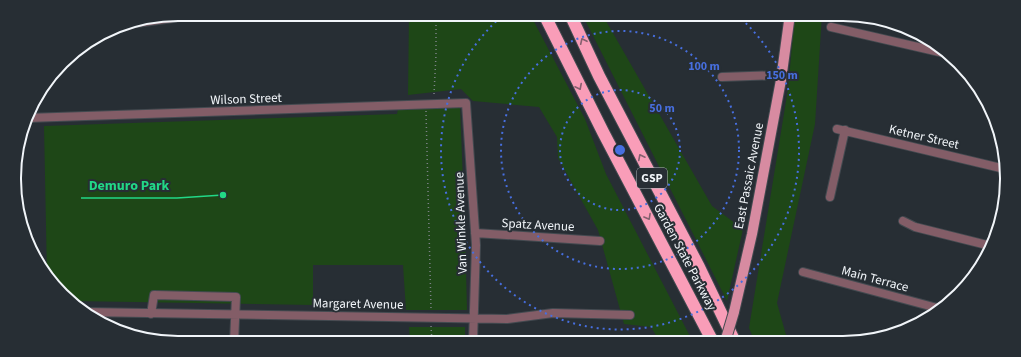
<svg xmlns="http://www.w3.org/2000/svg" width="1021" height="357" viewBox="0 0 1021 357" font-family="'Source Sans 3',sans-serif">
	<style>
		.green { fill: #1e4717 }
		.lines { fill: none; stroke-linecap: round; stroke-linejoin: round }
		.minor-casing { stroke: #434a50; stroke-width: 10 }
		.major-casing { stroke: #434a50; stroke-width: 12 }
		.highway-casing { stroke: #434a50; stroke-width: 14 }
		.path { stroke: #7c8287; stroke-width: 1.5; stroke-dasharray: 1 3; stroke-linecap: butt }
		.minor { stroke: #835d67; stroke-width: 8 }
		.major { stroke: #d78ba1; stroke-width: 10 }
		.highway { stroke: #f99db8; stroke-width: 12 }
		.major-bridge-casing { stroke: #434a50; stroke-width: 12; stroke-linecap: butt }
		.major-bridge { stroke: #d78ba1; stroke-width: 10 }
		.oneway { stroke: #86606f }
		.ring { fill: none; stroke: #476fdf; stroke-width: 2; stroke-dasharray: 2 4 }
		.labels { text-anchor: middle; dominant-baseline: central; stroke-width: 4; stroke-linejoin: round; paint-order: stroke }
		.shield { fill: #272e34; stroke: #b4b9be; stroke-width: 1 }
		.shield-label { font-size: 12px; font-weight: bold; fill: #f1f5f9 }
		.street-label { font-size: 13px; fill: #f1f5f9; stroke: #272e34 }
		.rim { fill: none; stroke: #f1f5f9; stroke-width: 2 }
		.centre { fill: #476fdf; stroke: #272e34; stroke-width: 2 }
		.ring-label { font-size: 12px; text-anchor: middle; font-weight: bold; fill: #476fdf; stroke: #272e34; stroke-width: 4; stroke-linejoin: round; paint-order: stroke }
		.leader { fill: none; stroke: #22d887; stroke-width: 1.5 }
		.callout-dot { fill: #22d887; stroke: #272e34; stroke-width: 1.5 }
		.callout-label { font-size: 14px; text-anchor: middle; font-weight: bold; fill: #22d887; stroke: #272e34; stroke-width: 4; stroke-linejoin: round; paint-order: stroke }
	</style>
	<rect width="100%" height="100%" fill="#272e34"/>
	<path class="green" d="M409 14H530L585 119 606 174 693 342H660L651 327 624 324 598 230 558 158 557 137 539 107 473 101 461 89 408 95Z
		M582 14H603L606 21 712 206 743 229 727 301Z
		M795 14H822L815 124 777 303 788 342H755L749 328 788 89Z
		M460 106 465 233 467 310H406L403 265H313V305L73 301 47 275 44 126 397 114 398 109Z
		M409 327H465V342L410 343Z"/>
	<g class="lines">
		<defs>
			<path id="minor" d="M749 14V15
				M129 24 202 14
				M831 27 948 54
				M722 77 782 75
				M27 118 466 103 476 245 473 342
				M837 129 1005 169
				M830 197 845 130
				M903 221 915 227 991 246
				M22 226H24
				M475 233 600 241
				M803 272 941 309
				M84 312 507 319 553 313 630 315
				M151 314 154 295 236 297 234 343"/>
			<path id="major" d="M734 312 752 234 781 80 790 14"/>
			<path id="highway" d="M544 14 603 132 713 342
				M570 14 599 76 699 267 735 342"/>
		</defs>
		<use href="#minor" class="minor-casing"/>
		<use href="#major" class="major-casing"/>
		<use href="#highway" class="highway-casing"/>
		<path class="path" d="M434 94 436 55V14
			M426 111 431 309
			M431 326 432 342"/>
		<use href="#minor" class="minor"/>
		<use href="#major" class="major"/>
		<use href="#highway" class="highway"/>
		<defs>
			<path id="major-bridge" d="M725 342 734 312"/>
		</defs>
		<use href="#major-bridge" class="major-bridge-casing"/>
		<use href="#major-bridge" class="major-bridge"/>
	</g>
	<defs><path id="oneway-chevron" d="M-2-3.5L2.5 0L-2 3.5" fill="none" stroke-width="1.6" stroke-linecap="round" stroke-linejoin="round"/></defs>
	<g class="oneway">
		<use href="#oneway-chevron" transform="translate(583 41) rotate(-115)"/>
		<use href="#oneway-chevron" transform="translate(579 87) rotate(63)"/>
		<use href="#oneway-chevron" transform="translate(641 157) rotate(-117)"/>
		<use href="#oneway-chevron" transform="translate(648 217) rotate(61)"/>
	</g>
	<g class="ring">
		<circle cx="620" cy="150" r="60"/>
		<circle cx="620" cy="150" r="119"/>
		<path d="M737 15A179 179 0 1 1 503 15"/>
	</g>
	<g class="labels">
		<rect class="shield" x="637" y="168" width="30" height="20" rx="3"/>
		<g class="shield-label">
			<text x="652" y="178">GSP</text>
		</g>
		<g class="street-label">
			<text transform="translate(246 99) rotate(-2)">Wilson Street</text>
			<text transform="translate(924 137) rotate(13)">Ketner Street</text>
			<text transform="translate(749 176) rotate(-79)">East Passaic Avenue</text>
			<text transform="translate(461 223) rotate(-92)">Van Winkle Avenue</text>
			<text transform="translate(538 225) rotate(3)">Spatz Avenue</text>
			<text transform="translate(685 257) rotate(62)">Garden State Parkway</text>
			<text transform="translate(875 279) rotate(15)">Main Terrace</text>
			<text transform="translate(358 304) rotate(1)">Margaret Avenue</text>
		</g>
	</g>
	<path d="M0 0H1021V357H0ZM178 21H843A157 157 0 0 1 1000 178V179A157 157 0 0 1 843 336H178A157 157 0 0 1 21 179V178A157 157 0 0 1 178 21Z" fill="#272e34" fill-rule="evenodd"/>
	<path class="rim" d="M178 21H843A157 157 0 0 1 1000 178V179A157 157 0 0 1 843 336H178A157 157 0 0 1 21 179V178A157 157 0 0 1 178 21Z"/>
	<circle cx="620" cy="150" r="6" class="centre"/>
	<g class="ring-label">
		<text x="704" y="70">100 m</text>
		<text x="782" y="79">150 m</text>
		<text x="662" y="112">50 m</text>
	</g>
	<path class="leader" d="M223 195L177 198H81"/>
	<circle class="callout-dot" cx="223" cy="195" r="4"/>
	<g class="callout-label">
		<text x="129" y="190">Demuro Park</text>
	</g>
</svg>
